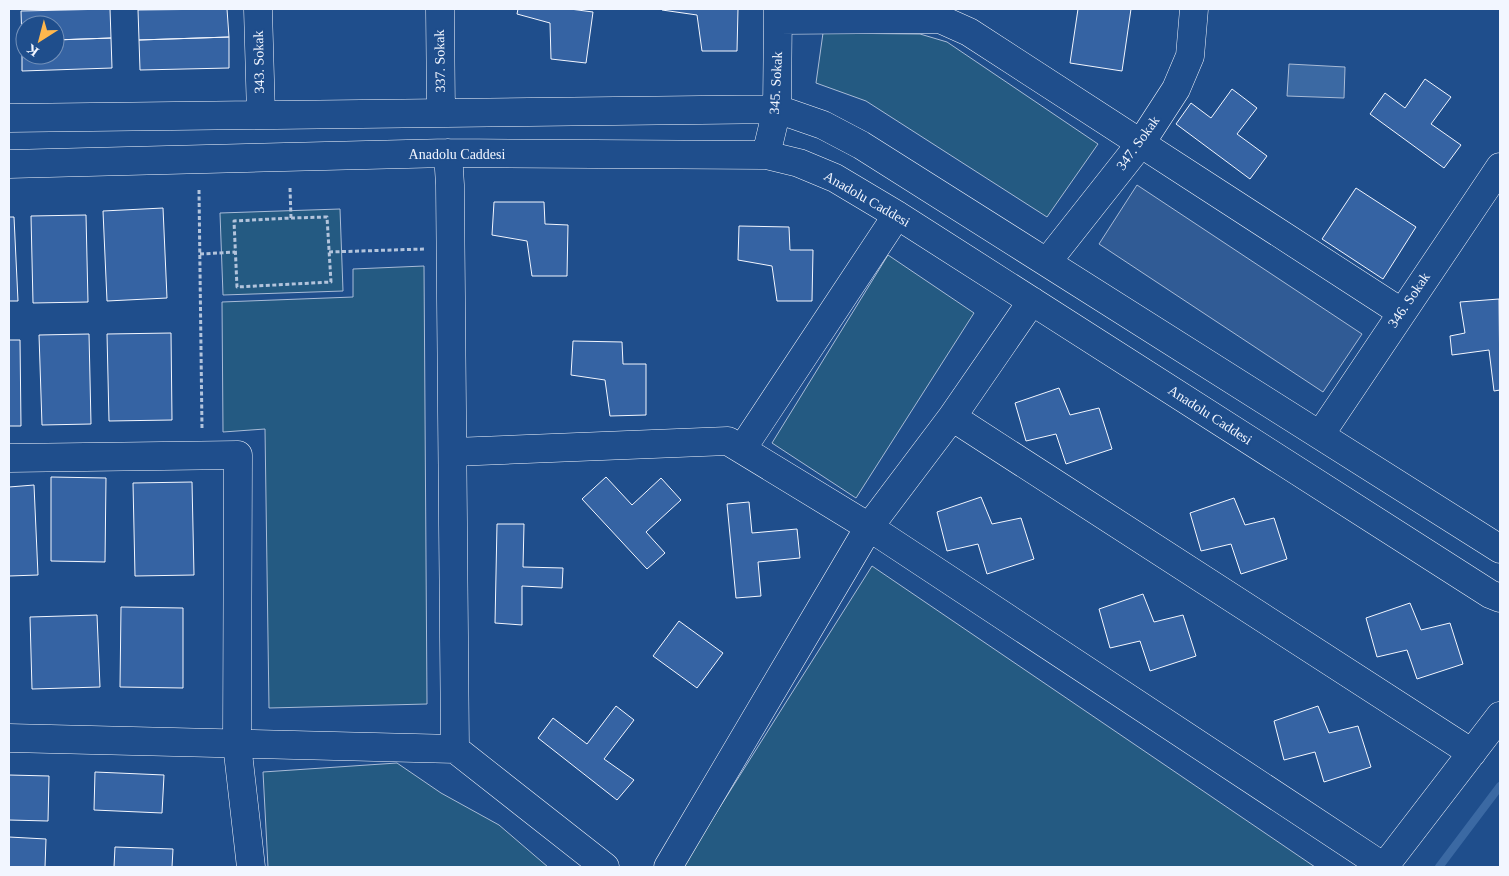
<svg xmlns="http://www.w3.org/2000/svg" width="1509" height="876" viewBox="0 0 1509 876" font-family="'Times New Roman',serif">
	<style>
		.green { fill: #245a82; stroke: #a8bbd7 }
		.parking { fill: #305b95; stroke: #a8bbd7 }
		.water { fill: #3b69a3; stroke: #a8bbd7 }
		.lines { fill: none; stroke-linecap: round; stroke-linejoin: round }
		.stream { stroke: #3b69a3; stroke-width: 8 }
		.building { fill: #3563a3; stroke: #f2f6ff }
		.minor-casing { stroke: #f2f6ff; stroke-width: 29 }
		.path { stroke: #b3c4dc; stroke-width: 3; stroke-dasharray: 4 2.5; stroke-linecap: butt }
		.minor { stroke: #1f4e8c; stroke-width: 28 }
		.labels { text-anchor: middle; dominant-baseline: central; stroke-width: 4; stroke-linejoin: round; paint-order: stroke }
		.street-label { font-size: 14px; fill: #f2f6ff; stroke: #1f4e8c }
	</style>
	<rect width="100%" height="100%" fill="#1f4e8c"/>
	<path class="green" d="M823 33 920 34 947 42 1098 144 1047 217 866 101 816 83Z
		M340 209 343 291 223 295 220 213Z
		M888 255 974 313 856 498 772 443Z
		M424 266 427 704 269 708 265 429 223 432 222 302 353 297V269Z
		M872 566 1315 867H682Z
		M397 763 441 793 499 825 548 867H268L263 772Z"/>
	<path class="parking" d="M1137 185 1362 334 1323 392 1099 244Z"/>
	<path class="water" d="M1289 64 1345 67 1344 98 1287 96Z"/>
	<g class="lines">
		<path class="stream" d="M1439 867 1500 786"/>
	</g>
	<path class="building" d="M110 9 111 38 55 40V25H25V41H22L21 11Z
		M227 9 229 37 139 40 138 10Z
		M518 9H570L593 12 586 63 551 59 550 23 517 14Z
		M662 9H738L737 51H702L697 15 662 10Z
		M1078 9H1131L1122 71 1070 63Z
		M229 37V68L140 70 139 40Z
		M111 38 112 68 22 71V41H25V55H55V40Z
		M1425 79 1451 97 1431 124 1461 145 1444 168 1370 114 1385 93 1405 108Z
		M1232 89 1257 108 1237 134 1267 156 1250 179 1176 124 1191 103 1211 118Z
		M1356 188 1416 227 1383 279 1322 239Z
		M494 202H544L545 224 568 225 567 276H532L527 241 492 235Z
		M163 208 167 298 107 301 103 211Z
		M86 215 88 302 33 303 31 216Z
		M9 217H14L18 301H9Z
		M739 226 789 227 790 250H813L812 301H777L772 266 738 260Z
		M1499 299 1500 390 1494 391 1489 350 1452 355 1450 336 1465 333 1460 302Z
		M171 333 172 420 109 421 107 334Z
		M89 334 91 424 42 425 39 335Z
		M9 340H20L21 426H9Z
		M573 341 622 342 623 364H646V415L610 416 605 380 571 375Z
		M1059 388 1070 415 1099 408 1112 449 1066 464 1056 434 1026 441 1015 403Z
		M51 477 106 478 105 562 51 561Z
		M606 477 632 505 661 478 681 500 646 532 665 553 647 569 582 499Z
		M192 482 194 575 135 576 133 483Z
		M34 485 38 575 9 576V487Z
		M981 497 992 524 1021 518 1034 559 987 574 978 544 947 551 937 512Z
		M1234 498 1245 525 1274 518 1287 559 1241 574 1231 544 1201 551 1190 513Z
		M749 502 752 533 797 529 800 558 758 562 761 596 736 598 727 504Z
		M497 524H524L523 567 563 568 562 588 522 586V625L495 623Z
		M1143 594 1154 622 1183 615 1196 656 1150 671 1140 641 1110 648 1099 609Z
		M1410 603 1421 630 1450 623 1463 664 1417 679 1407 650 1377 657 1366 618Z
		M121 607 183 608V688L120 687Z
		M97 615 100 687 32 689 30 617Z
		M679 621 723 653 697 688 653 656Z
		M616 706 634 720 604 759 634 780 617 800 538 738 553 718 587 744Z
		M1318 706 1329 733 1358 726 1371 767 1324 782 1315 752 1284 760 1274 721Z
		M95 772 164 775 162 813 94 810Z
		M9 775 49 776 48 821 9 820Z
		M9 837 46 839 45 867H9Z
		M115 847 173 849 172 867H114Z"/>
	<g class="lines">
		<defs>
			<path id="minor" d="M258 9 261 115
				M440 9 441 113
				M778 20 940 19 969 32 1401 312
				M9 118 777 109 823 125 861 145 1500 549
				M448 153 450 185 455 749
				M766 155 777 109 778 9
				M9 164 448 153 766 155 799 163 835 178 897 215 1490 594 1500 598
				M1047 262 1141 143 1176 89 1190 56 1194 9
				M952 417 1472 753
				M1320 435 1500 167
				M742 449 897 215
				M453 452 728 441 869 527 1384 867
				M9 458 238 455 237 744 251 867
				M9 738 455 749 605 867
				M668 867 869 527 952 417 1032 301
				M1384 867 1500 716"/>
		</defs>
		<use href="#minor" class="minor-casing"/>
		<path class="path" d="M290 188 291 218 234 221 237 287 331 282 327 217 291 218
			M199 190 202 429
			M329 252 424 249
			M200 254 235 252"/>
		<use href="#minor" class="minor"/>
	</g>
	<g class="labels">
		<g class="street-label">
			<text transform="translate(440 61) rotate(-91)">337. Sokak</text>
			<text transform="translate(259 62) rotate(-91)">343. Sokak</text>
			<text transform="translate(776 83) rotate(-87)">345. Sokak</text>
			<text transform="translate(1138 143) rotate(-54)">347. Sokak</text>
			<text x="457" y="154">Anadolu Caddesi</text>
			<text transform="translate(867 199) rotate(30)">Anadolu Caddesi</text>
			<text transform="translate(1409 300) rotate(-56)">346. Sokak</text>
			<text transform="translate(1210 415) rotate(33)">Anadolu Caddesi</text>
		</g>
	</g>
	<rect width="1509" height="876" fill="none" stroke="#f2f6ff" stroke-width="20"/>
	<g transform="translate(40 40) rotate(216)"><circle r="24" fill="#1f4e8c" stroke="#7391ba"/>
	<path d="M0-4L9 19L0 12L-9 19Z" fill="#ffb74d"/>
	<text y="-8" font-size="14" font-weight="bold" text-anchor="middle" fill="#f2f6ff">K</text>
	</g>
</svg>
